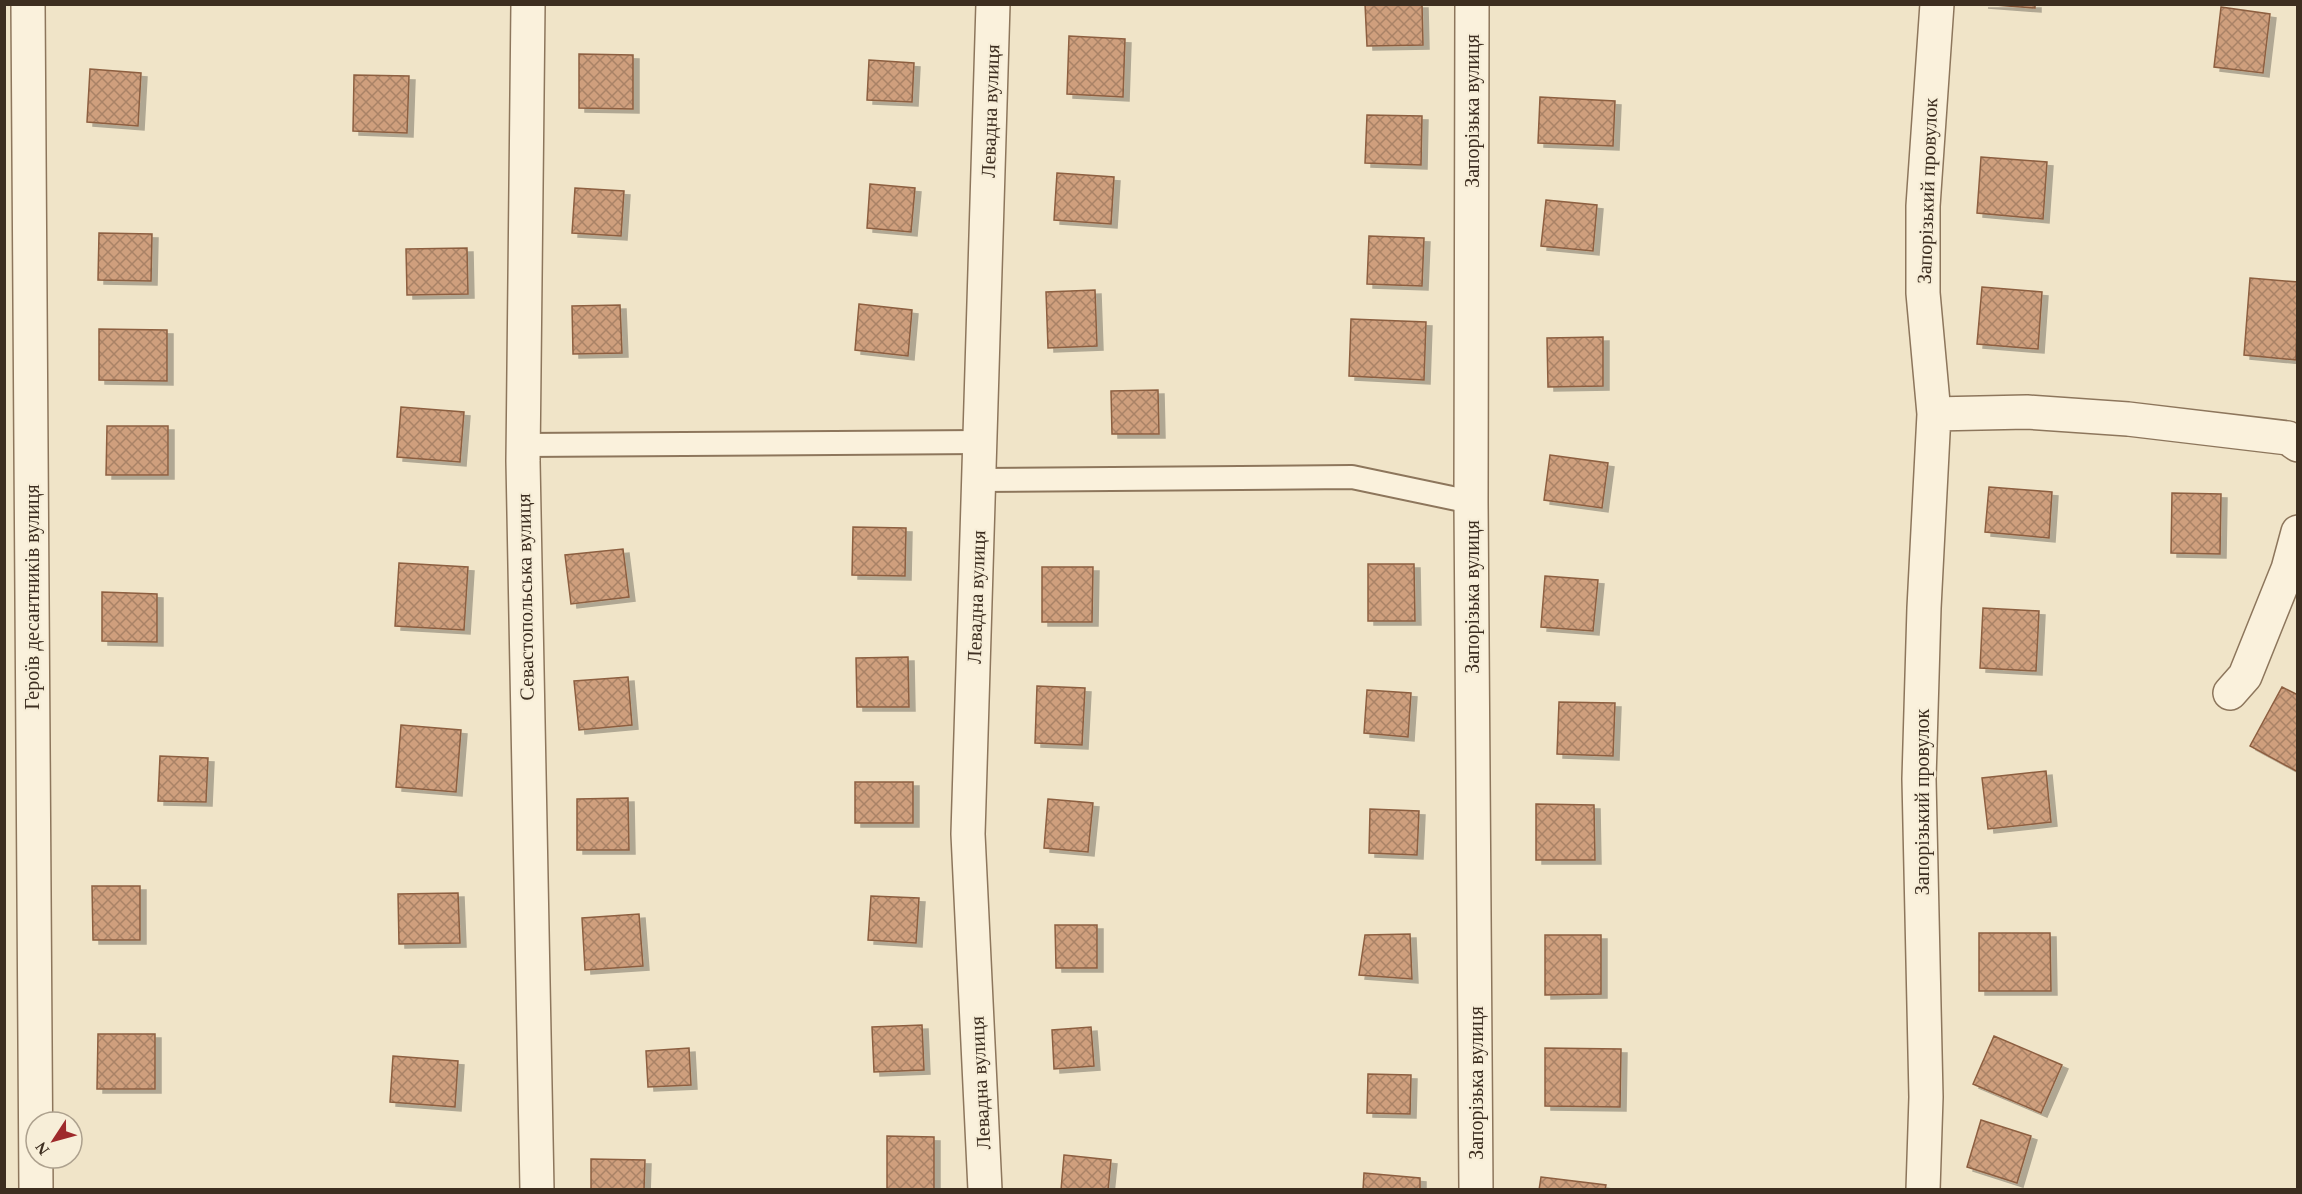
<svg xmlns="http://www.w3.org/2000/svg" width="2302" height="1194" viewBox="0 0 2302 1194" font-family="'Times New Roman',serif">
	<style>
		.building { fill: url(#building-cross-hatch); stroke: #8d5f41; stroke-width: 1.5; filter: url(#shadow) }
		.lines { fill: none; stroke-linecap: round; stroke-linejoin: round }
		.lane-casing { stroke: #8d765c; stroke-width: 26 }
		.street-casing { stroke: #8d765c; stroke-width: 36 }
		.lane { stroke: #faf1dc; stroke-width: 22 }
		.street { stroke: #faf1dc; stroke-width: 33 }
		.labels { text-anchor: middle; dominant-baseline: central; stroke-width: 4.5; stroke-linejoin: round; paint-order: stroke }
		.street-label { font-size: 20px; fill: #3d2e20; stroke: #f7eed8 }
	</style>
	<defs>
		<pattern id="building-cross-hatch" width="8" height="8" patternUnits="userSpaceOnUse" patternTransform="scale(1.5)"><rect width="8" height="8" fill="#cf9f7d"/><path d="M0 0l8 8M0 8l8-8" fill="none" stroke="#a98266"/></pattern>
		<filter id="shadow"><feDropShadow dx="6" dy="4" stdDeviation="0" flood-color="#0004"/></filter>
	</defs>
	<rect width="100%" height="100%" fill="#f0e4c8"/>
	<path class="building" d="M1365 4H1422L1423 45 1367 46Z
		M1982 4H2035V8Z
		M2221 7 2270 14 2263 73 2214 67Z
		M1069 36 1125 39 1123 97 1067 94Z
		M579 54 633 55V109L579 108Z
		M869 60 914 63 912 102 867 100Z
		M90 69 141 73 138 126 87 122Z
		M354 75 409 76 407 133 353 131Z
		M1540 97 1615 101 1613 146 1538 143Z
		M1367 115 1422 116 1421 165 1365 163Z
		M1981 157 2047 162 2043 219 1977 213Z
		M1057 173 1114 177 1111 224 1054 220Z
		M870 184 915 188 911 232 867 228Z
		M575 188 624 191 621 236 572 233Z
		M1546 200 1597 205 1593 251 1541 246Z
		M99 233 152 234 151 281 98 280Z
		M1369 236 1424 238 1422 286 1367 284Z
		M467 248 468 294 407 295 406 249Z
		M2250 278 2298 282 2296 360 2244 355Z
		M1982 287 2042 292 2038 349 1977 344Z
		M1095 290 1097 346 1048 348 1046 292Z
		M859 304 912 310 908 356 855 350Z
		M620 305 622 353 573 354 572 306Z
		M1351 319 1426 322 1424 380 1349 376Z
		M99 329 167 330V381L99 380Z
		M1603 337V386L1548 387 1547 338Z
		M1158 390 1159 434H1112L1111 391Z
		M401 407 464 412 460 462 397 457Z
		M107 426H168V475H106Z
		M1550 455 1608 463 1602 508 1544 500Z
		M1989 487 2052 492 2049 538 1985 532Z
		M2172 493 2221 494 2220 554 2171 553Z
		M853 527 906 528 905 576 852 575Z
		M623 549 629 597 571 604 565 555Z
		M399 563 468 567 464 630 395 626Z
		M1368 564H1414L1415 621H1368Z
		M1042 567H1093L1092 622H1042Z
		M1545 576 1598 580 1593 631 1541 627Z
		M102 592 157 594V642L102 641Z
		M1983 608 2039 611 2036 671 1980 668Z
		M908 657 909 707H857L856 658Z
		M628 677 632 725 579 730 574 681Z
		M1037 686 1085 688 1082 745 1035 743Z
		M2282 687 2298 695V772L2250 746Z
		M1367 690 1411 693 1408 737 1364 733Z
		M1559 702 1615 703 1613 756 1557 754Z
		M401 725 461 730 456 792 396 787Z
		M160 756 208 758 206 802 158 801Z
		M2046 771 2051 822 1988 829 1982 778Z
		M855 782H913V823H855Z
		M628 798 629 850H577V799Z
		M1048 799 1093 803 1088 852 1044 848Z
		M1536 804 1594 805 1595 860H1536Z
		M1370 809 1419 811 1417 855 1369 853Z
		M92 886H140V940H93Z
		M458 893 460 943 399 944 398 894Z
		M871 896 919 898 916 943 868 940Z
		M639 914 643 966 585 970 582 918Z
		M1055 925H1097V968H1056Z
		M1979 933H2050L2051 991H1979Z
		M1410 934 1412 979 1359 975 1365 935Z
		M1545 935H1601V994L1545 995Z
		M922 1025 924 1070 874 1072 872 1027Z
		M1091 1027 1094 1066 1054 1069 1052 1030Z
		M98 1034H155V1089H97Z
		M1994 1036 2062 1065 2041 1113 1973 1084Z
		M689 1048 691 1085 648 1087 646 1051Z
		M1545 1048 1621 1049 1620 1107 1545 1106Z
		M393 1056 458 1061 455 1107 390 1102Z
		M1368 1074 1411 1075 1410 1114 1367 1113Z
		M1981 1120 2031 1136 2017 1183 1967 1167Z
		M887 1136 934 1137V1190H887Z
		M1064 1155 1111 1160 1108 1190H1061Z
		M591 1159 645 1160 644 1190H591Z
		M1364 1173 1420 1178V1190H1363Z
		M1541 1177 1606 1185 1605 1190H1539Z"/>
	<g class="lines">
		<defs>
			<path id="lane" d="M523 445 980 442
				M979 480 1352 477 1471 502"/>
			<path id="street" d="M28 4 36 1190
				M528 4 523 461 537 1190
				M1472 4 1471 502 1476 1190
				M1934 414 2027 412 2128 419 2288 438 2298 445
				M2230 693 2245 676 2288 569 2298 532
				M985 1190 968 834 993 4
				M1923 1190 1926 1097 1919 779 1924 608 1934 414 1923 293V206L1937 4"/>
		</defs>
		<use href="#lane" class="lane-casing"/>
		<use href="#street" class="street-casing"/>
		<use href="#lane" class="lane"/>
		<use href="#street" class="street"/>
	</g>
	<g class="labels">
		<g class="street-label">
			<text transform="translate(990 111) rotate(-88)">Левадна вулиця</text>
			<text transform="translate(1472 111) rotate(-90)">Запорізька вулиця</text>
			<text transform="translate(1927 191) rotate(-88)">Запорізький провулок</text>
			<text transform="translate(32 597) rotate(-90)">Героїв десантників вулиця</text>
			<text transform="translate(525 597) rotate(-91)">Севастопольська вулиця</text>
			<text transform="translate(976 597) rotate(-88)">Левадна вулиця</text>
			<text transform="translate(1472 597) rotate(-90)">Запорізька вулиця</text>
			<text transform="translate(1922 802) rotate(-90)">Запорізький провулок</text>
			<text transform="translate(980 1083) rotate(-93)">Левадна вулиця</text>
			<text transform="translate(1476 1083) rotate(-90)">Запорізька вулиця</text>
		</g>
	</g>
	<rect width="2302" height="1194" fill="none" stroke="#3d2e20" stroke-width="12"/>
	<g transform="translate(54 1140) rotate(234)"><circle r="28" fill="#f7eed8" stroke="#ada18e" stroke-width="1.5"/>
	<path d="M0-4.5L10 22L0 15L-10 22Z" fill="#9e2a2b"/>
	<text y="-9" font-size="16" font-weight="bold" text-anchor="middle" fill="#3d2e20">N</text>
	</g>
</svg>
